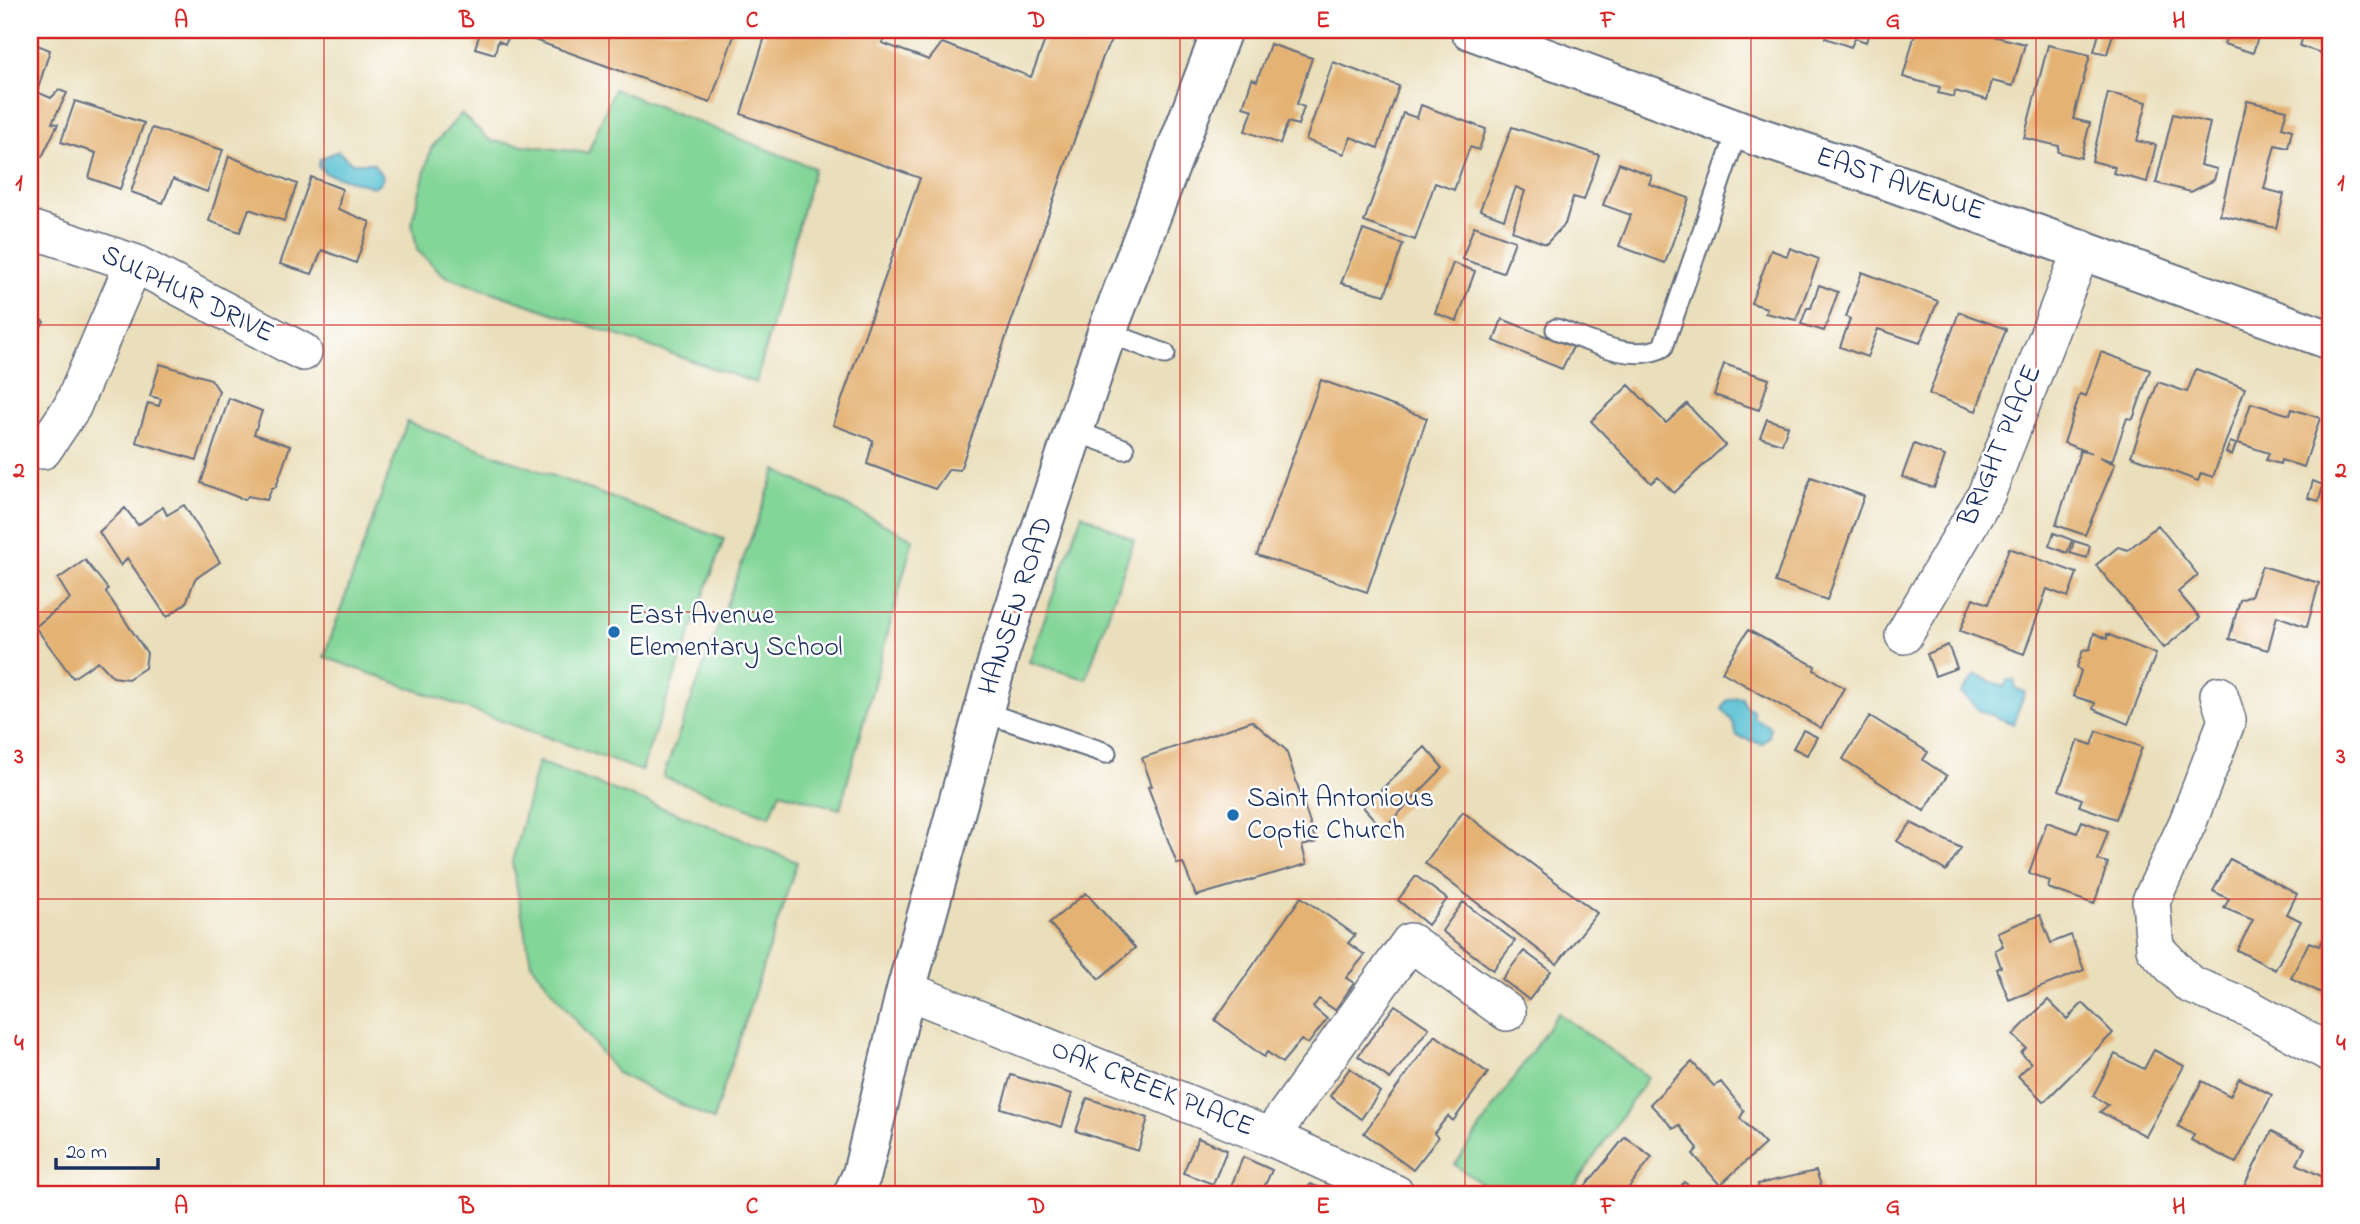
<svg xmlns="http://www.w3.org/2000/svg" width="2360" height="1224" viewBox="0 0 2360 1224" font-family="'Indie Flower',sans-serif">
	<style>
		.green { fill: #83d698; stroke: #4f827b; stroke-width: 2 }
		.water { fill: #55bfd1; stroke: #387798; stroke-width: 2 }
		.building { fill: #e4b273 }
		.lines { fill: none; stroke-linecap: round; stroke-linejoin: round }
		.lane-casing { stroke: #636d7f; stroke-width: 23 }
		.street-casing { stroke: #636d7f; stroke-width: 40 }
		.secondary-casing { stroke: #636d7f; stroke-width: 42 }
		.lane { stroke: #fff; stroke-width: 19 }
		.street { stroke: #fff; stroke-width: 37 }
		.secondary { stroke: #fff; stroke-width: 38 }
		.grid { fill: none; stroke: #d62828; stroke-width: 2; stroke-opacity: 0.55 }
		.poi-dot { fill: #1f6fb2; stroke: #fff; stroke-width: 2.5 }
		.labels { text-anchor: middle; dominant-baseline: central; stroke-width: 5; stroke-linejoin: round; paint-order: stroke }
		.street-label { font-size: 28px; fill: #1b2f5e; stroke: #fff }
		.poi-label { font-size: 28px; fill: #1b2f5e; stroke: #fff; text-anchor: start }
		.neatline { fill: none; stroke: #d62828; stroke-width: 2.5 }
		.grid-label { font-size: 23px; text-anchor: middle; font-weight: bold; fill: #d62828 }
	</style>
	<rect width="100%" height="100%" fill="#fff"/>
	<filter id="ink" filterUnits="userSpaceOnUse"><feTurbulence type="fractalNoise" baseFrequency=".0143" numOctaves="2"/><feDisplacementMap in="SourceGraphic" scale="14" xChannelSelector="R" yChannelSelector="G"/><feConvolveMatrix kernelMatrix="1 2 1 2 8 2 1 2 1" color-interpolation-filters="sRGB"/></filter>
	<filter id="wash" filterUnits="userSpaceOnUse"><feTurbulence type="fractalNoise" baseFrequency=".00686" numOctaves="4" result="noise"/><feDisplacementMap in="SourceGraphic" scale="28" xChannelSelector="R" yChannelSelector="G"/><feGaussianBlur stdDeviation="1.57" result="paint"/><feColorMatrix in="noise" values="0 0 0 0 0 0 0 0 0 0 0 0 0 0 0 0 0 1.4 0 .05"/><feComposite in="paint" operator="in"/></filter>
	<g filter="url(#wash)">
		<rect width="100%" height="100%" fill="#eadfbb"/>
		<path class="green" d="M614 89 814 168 756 383 445 276 417 250 412 221 431 148 461 114 491 141 588 153Z
			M407 422 724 539 641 771 324 657Z
			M776 470 913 539 840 809 780 792 770 816 663 777Z
			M1082 514 1134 540 1086 679 1029 662Z
			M538 762 690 818 797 862 713 1120 617 1073 531 963 512 862Z
			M1558 1013 1648 1077 1569 1194H1496L1455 1165Z"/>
		<path class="water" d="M338 151 352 163H373L383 177 380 183 373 187 325 173 318 166 320 159Z
			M1976 675 2004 687 2008 680H2014L2016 689 2025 692 2013 724 1979 710 1961 693Z
			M1736 697 1742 698 1745 706 1753 710 1754 718 1770 727 1769 737 1762 744 1737 736 1732 721 1722 709 1726 701Z"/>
		<g id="blocks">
			<path class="building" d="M462 30H736L710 103 512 32 505 44 498 41 495 54 475 48 479 36Z
				M767 30H888L882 43 929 60 942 43 1031 77 1049 30H1117L1104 54 960 470 949 469 935 489 867 464 873 440 833 425 920 178 741 114Z
				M1691 30H1719L1717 38Z
				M1828 30H1870L1866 42 1855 38 1851 47 1825 38Z
				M1916 30H1969L2025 44 2013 86 1992 81 1987 100 1955 91 1954 97 1938 93 1940 87 1903 77Z
				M2100 30H2114L2107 54 2094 51Z
				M2229 30H2260L2253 53 2224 44Z
				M2305 30H2330V56L2300 46Z
				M30 42 50 50 37 92 51 98 59 90 67 93 52 123 58 124 42 157 30 153Z
				M1270 44 1312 58 1297 104 1304 107 1298 125 1288 122 1280 144 1245 131 1253 110 1243 107 1252 79 1257 81Z
				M2048 45 2090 55 2073 119 2090 123 2081 158 2058 152 2059 146 2024 138Z
				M1333 62 1399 86 1378 148 1351 137 1344 154 1306 140Z
				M2108 93 2147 102 2137 141 2156 145 2147 182 2113 173 2115 167 2092 161Z
				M75 101 144 123 120 189 89 178 96 153 61 142Z
				M2247 101 2287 110 2282 127 2292 130 2288 148 2275 145 2264 189 2284 194 2276 228 2220 215Z
				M1421 105 1486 129 1479 150 1470 147 1454 190 1435 183 1415 240 1364 222 1403 113 1417 118Z
				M2173 114 2210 123 2200 165 2217 169 2214 180 2191 192 2156 183Z
				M1512 127 1599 155 1584 200 1573 197 1565 224 1546 244 1512 231 1525 191 1516 187 1504 219 1480 210Z
				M152 128 223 150 207 192 173 179 163 203 131 192Z
				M229 156 297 184 284 221 249 209 240 232 209 221Z
				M1619 163 1652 176 1649 184 1689 198 1665 263 1619 246 1631 215 1603 205Z
				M311 177 342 189 338 209 370 222 356 263 322 250 312 274 280 264Z
				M1474 226 1515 241 1503 273 1462 259Z
				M1363 230 1403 244 1385 295 1341 283Z
				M1790 248 1819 259 1796 320 1765 313 1767 308 1751 303 1771 250 1787 256Z
				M1453 263 1475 271 1457 321 1435 313Z
				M1862 272 1938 301 1920 343 1878 329 1867 357 1840 347 1850 319 1846 317Z
				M1819 285 1838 292 1824 331 1801 324 1807 308H1811Z
				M30 312 44 322 30 343Z
				M1959 312 2006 329 1976 411 1929 394Z
				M1502 319 1573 347 1562 369 1494 341Z
				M2101 352 2150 370 2133 419 2127 418 2112 461 2099 457 2115 464 2085 535 2056 525 2080 451 2092 453 2064 443 2080 394 2086 396Z
				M160 364 211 379 219 391 197 460 136 442 148 403 159 406 161 399 150 396Z
				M1724 364 1769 379 1759 410 1714 395Z
				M2196 369 2245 388 2213 477 2201 473 2198 481 2131 456 2158 382 2187 392Z
				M1321 380 1427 418 1367 592 1257 555Z
				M1629 385 1666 423 1687 404 1725 445 1674 493 1658 477 1651 483 1591 421Z
				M229 398 262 411 254 434 290 446 276 487 272 488 267 500 248 496 245 500 201 483Z
				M2251 403 2290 415 2292 409 2320 418 2304 467 2281 460 2280 464 2266 460 2269 453 2238 443Z
				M1767 419 1788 426 1782 444 1760 437Z
				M2230 442 2236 444 2232 455 2226 453Z
				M1914 444 1945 456 1934 488 1902 477Z
				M1811 477 1864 496 1827 600 1775 582Z
				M2313 481 2323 485 2319 501 2308 498Z
				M184 505 220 562 195 579 186 603 167 617 127 558 121 566 99 532 125 508 138 525 163 507 167 515Z
				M2158 525 2198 575 2178 592 2200 618 2164 648 2096 565 2118 547 2128 550Z
				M2054 533 2072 540 2067 553 2049 546Z
				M2074 541 2090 546 2087 558 2070 553Z
				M2009 548 2077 573 2068 597 2047 589 2024 654 1960 631 1973 598 1988 604Z
				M85 560 108 589 106 592 147 653 145 668 128 679 113 677 98 661 73 678 35 627 70 599 58 579Z
				M2262 566 2319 583 2307 627 2277 616 2268 650 2229 639 2240 600 2251 596Z
				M1748 630 1815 666 1814 670 1844 688 1821 728 1722 672Z
				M2094 633 2107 639V634L2156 654 2128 724 2093 709 2095 703 2073 696 2081 671 2077 667 2083 650 2090 649Z
				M1948 645 1957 668 1935 676 1927 654Z
				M1870 716 1928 752 1923 760 1947 776 1924 811 1843 759Z
				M1252 721 1286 750 1316 842 1302 846 1307 864 1196 896 1183 863 1177 864 1148 787 1152 786 1142 758Z
				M1803 730 1817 737 1807 755 1793 748Z
				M2097 731 2142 747 2116 819 2079 806 2082 799 2059 790 2078 740 2092 745Z
				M1425 747 1443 768 1383 829 1363 807Z
				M1463 812 1597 913 1557 964 1425 863Z
				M2082 821 2108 831 2098 860 2108 863 2094 904 2048 888 2050 881 2029 873 2047 822 2077 833Z
				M1911 823 1961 848 1946 871 1897 841Z
				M2230 859 2297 894 2287 914 2301 921 2275 970 2237 950 2253 920 2224 908 2229 899 2213 891Z
				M1416 876 1447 899 1428 925 1398 900Z
				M1086 893 1135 948 1099 979 1049 923Z
				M1301 897 1355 935 1348 943 1365 955 1346 978 1354 983 1335 1010 1319 999 1313 1007 1327 1019 1308 1044 1301 1040 1282 1063 1267 1052 1264 1057 1215 1020Z
				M1463 902 1515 941 1493 970 1442 931Z
				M2040 915 2051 943 2071 935 2084 970 2009 1000 1997 969 2001 967 1995 950 2003 946 1997 932Z
				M2330 930V989L2327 996 2291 978 2309 942 2319 946Z
				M1524 951 1551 971 1529 1000 1502 979Z
				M2048 1000 2067 1019 2083 1003 2113 1033 2044 1102 2018 1076 2031 1063 2021 1053 2026 1048 2013 1035Z
				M1395 1005 1429 1028 1390 1079 1358 1056Z
				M1435 1035 1488 1073 1453 1121 1448 1116 1434 1133 1438 1138 1413 1170 1364 1133Z
				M2154 1050 2184 1066 2146 1136 2100 1112 2108 1105 2093 1096 2115 1054 2144 1069Z
				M1692 1062 1714 1086 1721 1082 1744 1111 1740 1118 1765 1144 1720 1185 1693 1154 1698 1148 1679 1125 1674 1129 1650 1104Z
				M1350 1068 1380 1092 1361 1119 1330 1096Z
				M1011 1075 1072 1094 1062 1127 1001 1108Z
				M2239 1078 2272 1095 2236 1163 2191 1140 2194 1135 2178 1126 2202 1081 2230 1096Z
				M1087 1098 1148 1118 1138 1151 1076 1131Z
				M2272 1131 2305 1148 2297 1164 2325 1178 2317 1194H2240Z
				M1625 1137 1652 1157 1624 1194H1593L1584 1188Z
				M1198 1138 1227 1150 1213 1184 1183 1173Z
				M1243 1157 1272 1170 1261 1194 1229 1191Z
				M1816 1171 1824 1194H1760L1758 1184Z
				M1684 1182 1701 1194H1676Z
				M1310 1184 1336 1194H1306Z"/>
		</g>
	</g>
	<g filter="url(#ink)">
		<use href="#blocks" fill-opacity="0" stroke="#636d7f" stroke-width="2"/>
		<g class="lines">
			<defs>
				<path id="lane" d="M1556 329C1586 339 1632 364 1663 347L1738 129
					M1107 332 1165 354
					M1074 431 1124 449
					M983 712 1106 753"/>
				<path id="street" d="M30 229 134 263 303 352
					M43 450 72 407 134 263
					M1904 635 1986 495 2082 249
					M2219 695 2227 720 2188 822 2151 901 2155 948 2189 984 2248 1008 2330 1053
					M906 990 1270 1137 1396 1194
					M1270 1137 1410 942 1507 1012"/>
				<path id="secondary" d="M1470 30 1756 136 1878 177 2330 340
					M853 1194 862 1174 906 990 1000 652 1107 332 1222 30"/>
			</defs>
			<use href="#lane" class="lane-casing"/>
			<use href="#street" class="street-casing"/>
			<use href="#secondary" class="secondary-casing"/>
			<use href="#lane" class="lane"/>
			<use href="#street" class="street"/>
			<use href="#secondary" class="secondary"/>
		</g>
	</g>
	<path class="grid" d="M324 30V1194M609 30V1194M895 30V1194M1180 30V1194M1465 30V1194M1751 30V1194M2036 30V1194M30 325H2330M30 612H2330M30 899H2330"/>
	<g class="poi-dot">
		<circle cx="614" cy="632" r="7"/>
		<circle cx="1233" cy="815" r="7"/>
	</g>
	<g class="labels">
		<g class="street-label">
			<text transform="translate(1900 185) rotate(19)">EAST AVENUE</text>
			<text transform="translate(187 295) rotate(26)">SULPHUR DRIVE</text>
			<text transform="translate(2001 446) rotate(-67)">BRIGHT PLACE</text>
			<text transform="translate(1017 606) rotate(-72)">HANSEN ROAD</text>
			<text transform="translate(1152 1089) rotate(22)">OAK CREEK PLACE</text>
		</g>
		<g class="poi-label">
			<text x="628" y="616">East Avenue<tspan x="628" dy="32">Elementary School</tspan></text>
			<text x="1247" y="799">Saint Antonious<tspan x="1247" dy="32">Coptic Church</tspan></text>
		</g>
	</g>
	<rect width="2360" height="1224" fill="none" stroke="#fff" stroke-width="77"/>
	<path d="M56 1158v10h102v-10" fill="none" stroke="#1b2f5e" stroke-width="3.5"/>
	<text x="66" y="1158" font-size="21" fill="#1b2f5e" stroke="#ffffff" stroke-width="5" paint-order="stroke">20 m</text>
	<rect x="38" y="38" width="2284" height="1148" class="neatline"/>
	<g class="grid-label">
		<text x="181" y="27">A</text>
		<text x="467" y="27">B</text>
		<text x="752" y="27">C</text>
		<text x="1037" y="27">D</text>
		<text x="1323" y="27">E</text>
		<text x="1608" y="27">F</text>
		<text x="1893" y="27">G</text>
		<text x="2179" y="27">H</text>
		<text x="19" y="190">1</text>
		<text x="2341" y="190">1</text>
		<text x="19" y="477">2</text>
		<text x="2341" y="477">2</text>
		<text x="19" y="763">3</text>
		<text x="2341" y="763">3</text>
		<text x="19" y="1050">4</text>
		<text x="2341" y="1050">4</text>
		<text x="181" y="1213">A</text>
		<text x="467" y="1213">B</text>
		<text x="752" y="1213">C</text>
		<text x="1037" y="1213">D</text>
		<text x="1323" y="1213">E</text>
		<text x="1608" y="1213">F</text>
		<text x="1893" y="1213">G</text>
		<text x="2179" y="1213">H</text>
	</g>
</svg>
